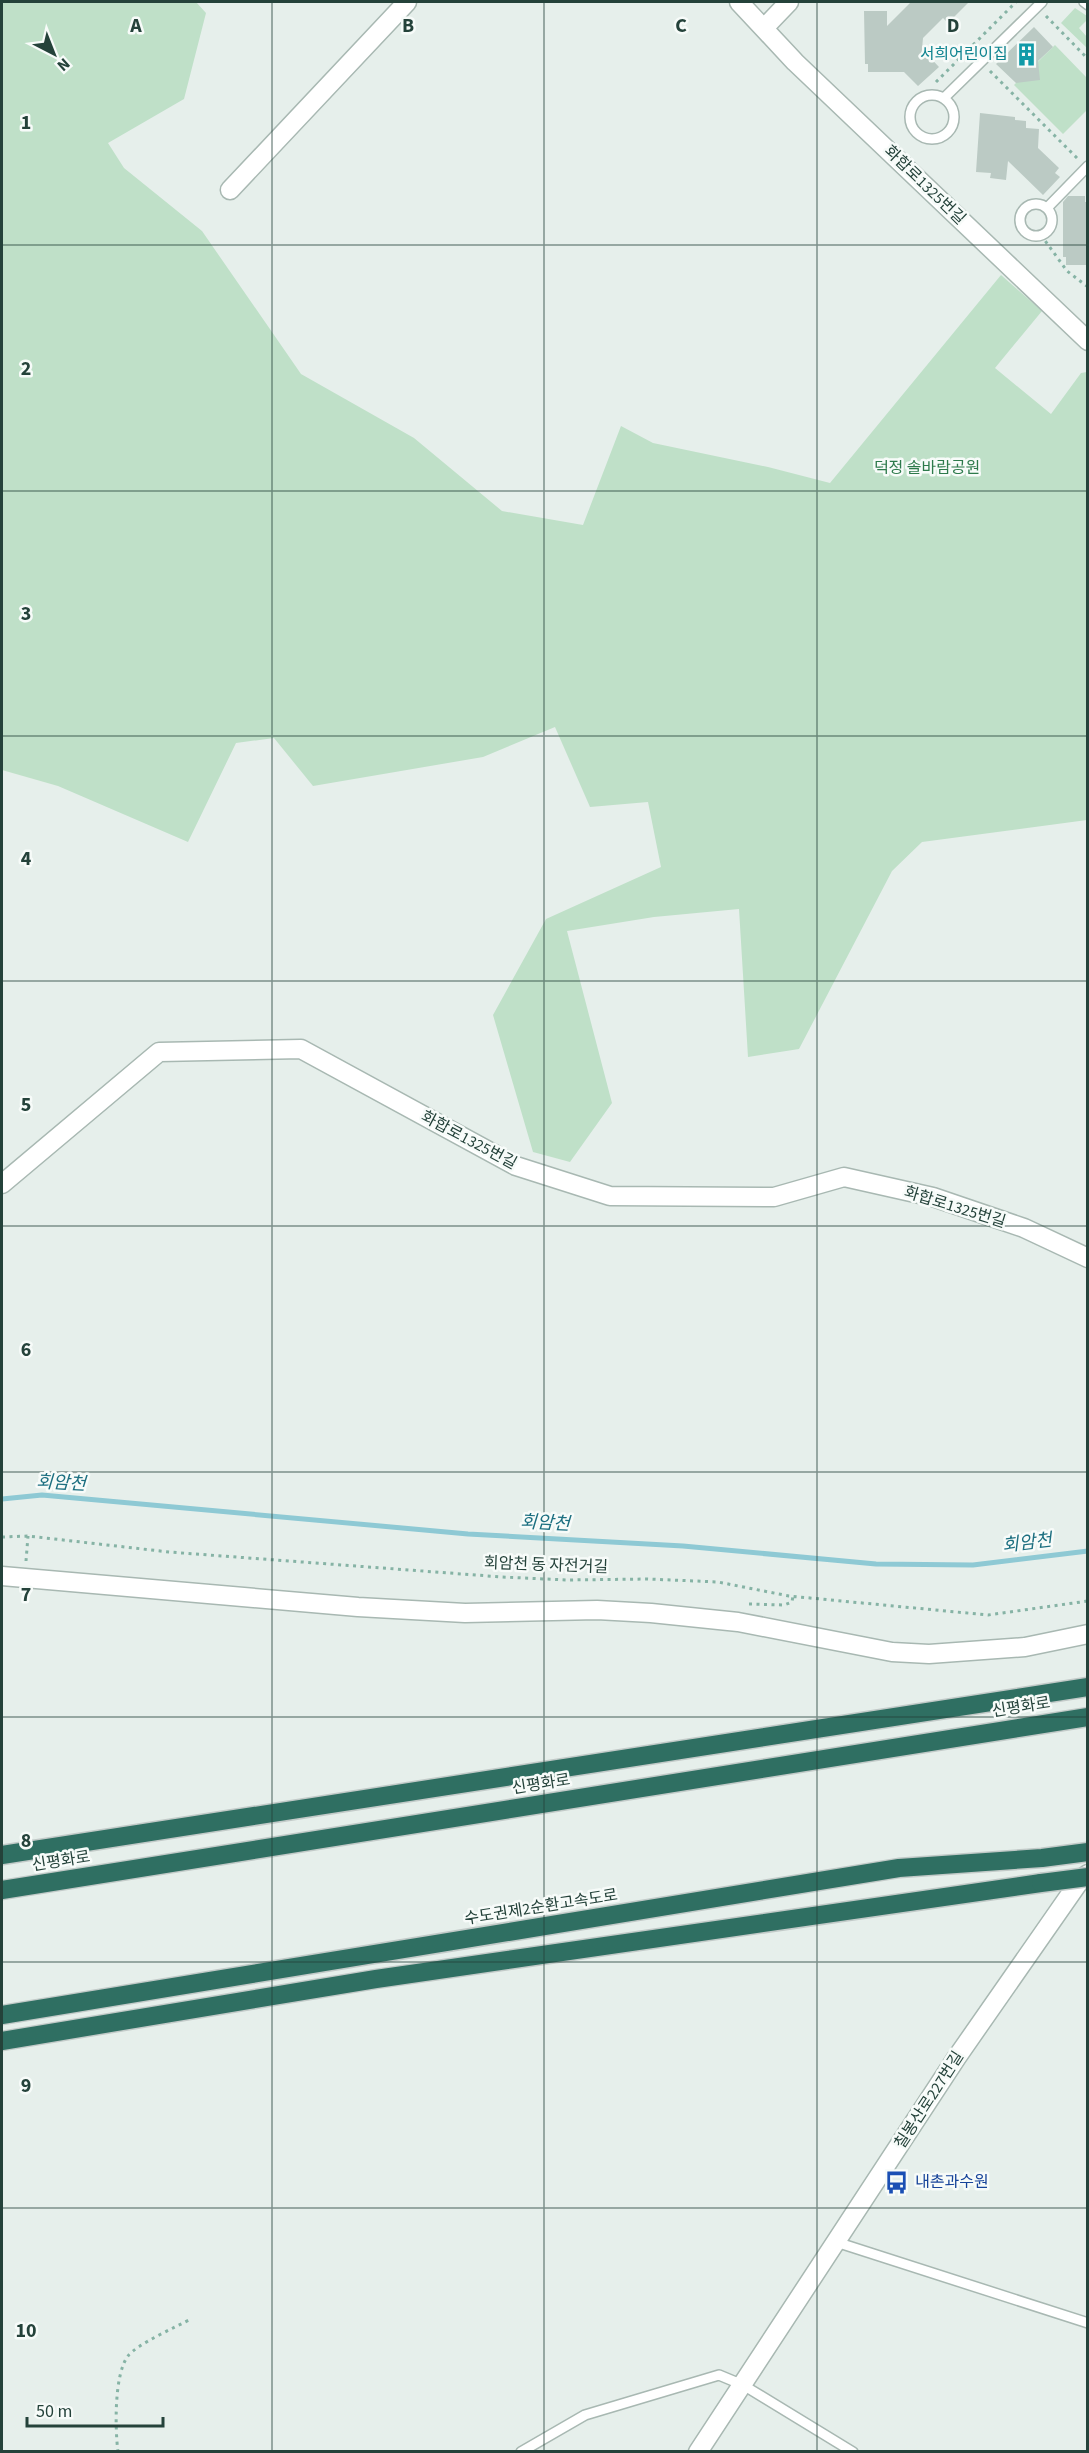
<svg xmlns="http://www.w3.org/2000/svg" width="1089" height="2453" viewBox="0 0 1089 2453" font-family="'Source Sans 3','Noto Sans KR',sans-serif">
	<style>
		.green { fill: #bfe0c8 }
		.lines { fill: none; stroke-linecap: round; stroke-linejoin: round }
		.stream { stroke: #8ec9d4; stroke-width: 5 }
		.building { fill: #bbcac4 }
		.lane-casing { stroke: #a8b8b2; stroke-width: 12 }
		.street-casing { stroke: #a8b8b2; stroke-width: 21 }
		.highway-casing { stroke: #c2cac8; stroke-width: 21 }
		.path { stroke: #86b3a5; stroke-width: 3; stroke-dasharray: 3 4.5; stroke-linecap: butt }
		.lane { stroke: #fff; stroke-width: 9 }
		.street { stroke: #fff; stroke-width: 18 }
		.highway { stroke: #2f6f62; stroke-width: 18 }
		.highway-bridge-casing { stroke: #c2cac8; stroke-width: 21; stroke-linecap: butt }
		.highway-bridge { stroke: #2f6f62; stroke-width: 18 }
		.grid { fill: none; stroke: #24423a; stroke-width: 1.5; stroke-opacity: 0.55 }
		.labels { text-anchor: middle; dominant-baseline: central; stroke-width: 5; stroke-linejoin: round; paint-order: stroke }
		.culture-label { font-size: 16px; fill: #0d838f; stroke: #f7fbf9; text-anchor: end }
		.street-label { font-size: 16px; fill: #24423a; stroke: #f7fbf9 }
		.park-label { font-size: 16px; fill: #2d7a4b; stroke: #f7fbf9 }
		.transit-label { font-size: 16px; fill: #164399; stroke: #f7fbf9; text-anchor: start }
		.water-label { font-size: 18px; font-style: italic; fill: #1c6f80; stroke: #f7fbf9 }
		.grid-label { font-size: 20px; text-anchor: middle; font-weight: bold; fill: #24423a; stroke: #f7fbf9; stroke-width: 5; stroke-linejoin: round; paint-order: stroke }
	</style>
	<rect width="100%" height="100%" fill="#e6efeb"/>
	<path class="green" d="M2 2H196L206 13 184 99 108 143 124 168 202 231 301 374 414 438 502 511 583 525 621 426 653 443 768 467 830 483 1001 275 1042 311 995 368 1051 414 1081 373 1087 372V820L922 842 892 871 799 1049 748 1057 739 909 654 917 567 931 612 1103 570 1162 533 1152 493 1015 546 919 661 867 648 802 590 807 555 727 483 757 313 786 274 738 236 743 188 842 58 786 2 770Z
		M1075 8 1087 16V20L1079 28 1087 37V48L1061 23Z
		M1055 45 1087 78V110L1063 134 1014 85Z"/>
	<g class="lines">
		<path class="stream" d="M2 1499 42 1495 468 1534 683 1546 876 1564 973 1565 1088 1551"/>
	</g>
	<path class="building" d="M911 2H969L948 23 943 18 923 38 922 49 939 67 918 86 904 72H868V64H865L864 11H887V26Z
		M1034 27 1053 47 1038 61 1040 80 1016 83 996 64Z
		M980 113 1015 117V120L1026 121V128L1039 129 1038 148 1059 168 1055 173 1060 177 1043 195 1008 161 1006 180 990 178 991 173 976 172Z
		M1068 196H1085V202H1088L1086 265H1066V257H1063V202Z"/>
	<g class="lines">
		<defs>
			<path id="lane" d="M1084 2 1088 5
				M910 117a22 22 0 1 1 44 0a22 22 0 1 1-44 0Z
				M944 98 1042 2
				M1020 220a16 16 0 1 1 32 0a16 16 0 1 1-32 0Z
				M1047 208 1088 166
				M836 2242 1088 2323
				M521 2452 585 2415 719 2375 743 2385 853 2452"/>
			<path id="street" d="M739 2 795 62 1088 341
				M765 27 789 2
				M230 190 407 2
				M2 1184 159 1052 301 1049 516 1166 610 1196 774 1197 844 1177 933 1197 1024 1228 1088 1258
				M2 1576 358 1607 465 1613 597 1610 651 1613 738 1622 892 1652 929 1654 1025 1647 1088 1634
				M698 2452 957 2057 1081 1879 1088 1874"/>
			<path id="highway" d="M2 1855 1088 1687
				M2 1890 1088 1717
				M2 2015 899 1868 1042 1858 1088 1852
				M2 2041 376 1979 1041 1883"/>
		</defs>
		<use href="#lane" class="lane-casing"/>
		<use href="#street" class="street-casing"/>
		<use href="#highway" class="highway-casing"/>
		<path class="path" d="M1046 16 1088 59
			M990 71 1078 159
			M936 82 1016 2
			M1041 235 1067 271 1088 287
			M2 1537 28 1536 169 1552 502 1577 567 1580 648 1579 718 1582 789 1596 988 1615 1088 1601
			M26 1561 28 1536
			M749 1604 784 1605 792 1602 793 1596
			M118 2452C115 2429 114 2374 128 2356 137 2344 176 2327 191 2319"/>
		<use href="#lane" class="lane"/>
		<use href="#street" class="street"/>
		<use href="#highway" class="highway"/>
		<defs>
			<path id="highway-bridge" d="M1041 1883 1088 1877"/>
		</defs>
		<use href="#highway-bridge" class="highway-bridge-casing"/>
		<use href="#highway-bridge" class="highway-bridge"/>
	</g>
	<path class="grid" d="M272 2V2452M544 2V2452M817 2V2452M2 245H1088M2 491H1088M2 736H1088M2 981H1088M2 1226H1088M2 1472H1088M2 1717H1088M2 1962H1088M2 2208H1088"/>
	<defs>
		<symbol id="building-bare" viewBox="-9 -9 18 18"><path d="M-4-6H4V6H1V3H-1V6H-4ZM-2.5-4.3h1.7v1.8h-1.7ZM.8-4.3h1.7v1.8H.8ZM-2.5-1h1.7V.8h-1.7ZM.8-1h1.7V.8H.8Z" fill="#0f9aa8" stroke="#f7fbf9" stroke-width="2.5" paint-order="stroke"/></symbol>
		<symbol id="bus-bare" viewBox="-9 -9 18 18"><path d="M-5-6H5V4H4V6H2V4H-2V6H-4V4H-5ZM-3.5-4V0h7V-4ZM-3.5 1.2v1.5H-2V1.2ZM2 1.2v1.5H3.5V1.2Z" fill="#1a4fb4" stroke="#f7fbf9" stroke-width="2.5" paint-order="stroke"/></symbol>
	</defs>
	<g fill-rule="evenodd">
		<use href="#building-bare" x="1010" y="38" width="33" height="33"/>
		<use href="#bus-bare" x="880" y="2166" width="33" height="33"/>
	</g>
	<g class="labels">
		<g class="culture-label">
			<text x="1008" y="54">서희어린이집</text>
		</g>
		<g class="street-label">
			<text transform="translate(925 185) rotate(44)">화합로1325번길</text>
			<text transform="translate(469 1140) rotate(28)">화합로1325번길</text>
			<text transform="translate(955 1207) rotate(17)">화합로1325번길</text>
			<text transform="translate(546 1565) rotate(2)">회암천 동 자전거길</text>
			<text transform="translate(1021 1707) rotate(-9)">신평화로</text>
			<text transform="translate(541 1784) rotate(-9)">신평화로</text>
			<text transform="translate(61 1861) rotate(-9)">신평화로</text>
			<text transform="translate(541 1907) rotate(-9)">수도권제2순환고속도로</text>
			<text transform="translate(929 2100) rotate(-57)">칠봉산로227번길</text>
		</g>
		<g class="park-label">
			<text x="927" y="468">덕정 솔바람공원</text>
		</g>
		<g class="transit-label">
			<text x="915" y="2182">내촌과수원</text>
		</g>
		<g class="water-label">
			<text transform="translate(61 1483) rotate(3)">회암천</text>
			<text transform="translate(545 1523) rotate(3)">회암천</text>
			<text transform="translate(1027 1543) rotate(-7)">회암천</text>
		</g>
	</g>
	<g class="grid-label">
		<text x="136" y="32">A</text>
		<text x="408" y="32">B</text>
		<text x="681" y="32">C</text>
		<text x="953" y="32">D</text>
		<text x="26" y="129">1</text>
		<text x="26" y="375">2</text>
		<text x="26" y="620">3</text>
		<text x="26" y="865">4</text>
		<text x="26" y="1111">5</text>
		<text x="26" y="1356">6</text>
		<text x="26" y="1601">7</text>
		<text x="26" y="1847">8</text>
		<text x="26" y="2092">9</text>
		<text x="26" y="2337">10</text>
	</g>
	<rect width="1089" height="2453" fill="none" stroke="#24423a" stroke-width="6"/>
	<g transform="translate(54 54) rotate(138)" stroke="#f7fbf9" stroke-width="4.5" paint-order="stroke">
	<path d="M0-4.5L10 22L0 15L-10 22Z" fill="#24423a"/>
	<text y="-9" font-size="16" font-weight="bold" text-anchor="middle" fill="#24423a">N</text>
	</g>
	<path d="M27 2417v9h136v-9" fill="none" stroke="#24423a" stroke-width="3"/>
	<text x="36" y="2417" font-size="18" fill="#24423a" stroke="#f7fbf9" stroke-width="4.5" paint-order="stroke">50 m</text>
</svg>
